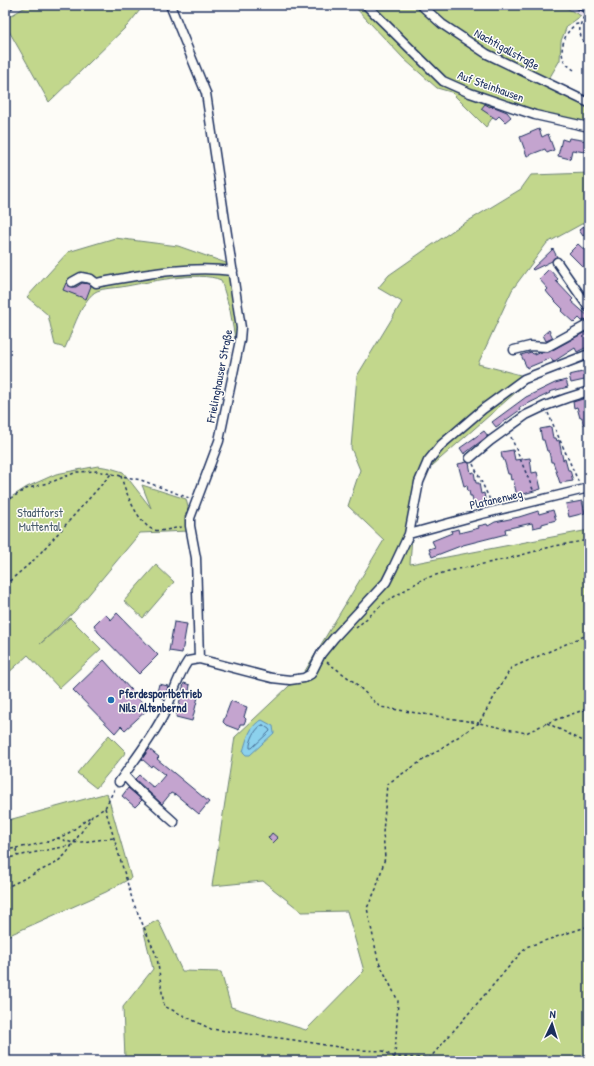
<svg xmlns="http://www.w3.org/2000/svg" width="594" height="1066" viewBox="0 0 594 1066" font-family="'Patrick Hand',sans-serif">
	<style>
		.built { fill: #ece2eb }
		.green { fill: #c2d78c; stroke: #6e8375 }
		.water { fill: #8cd1ed; stroke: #5f90b4 }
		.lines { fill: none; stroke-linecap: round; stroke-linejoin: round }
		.shore { stroke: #487097; stroke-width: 1 }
		.building { fill: #c4a4cf; stroke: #1b2f5e }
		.minor-casing { stroke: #1b2f5e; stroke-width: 11 }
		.path { stroke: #1b2f5e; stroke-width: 1.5; stroke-dasharray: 3 3; stroke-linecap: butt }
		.minor { stroke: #fdfcf7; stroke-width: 8 }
		.rail { stroke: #1b2f5e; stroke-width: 2.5 }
		.poi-dot { fill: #1f6fb2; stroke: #fdfcf7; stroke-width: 1.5 }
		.labels { text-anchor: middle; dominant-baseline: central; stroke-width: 3; stroke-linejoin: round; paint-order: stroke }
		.street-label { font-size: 12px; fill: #1b2f5e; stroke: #fdfcf7 }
		.park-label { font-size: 12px; fill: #45596a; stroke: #fdfcf7 }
		.poi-label { font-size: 12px; font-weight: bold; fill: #1b2f5e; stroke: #fdfcf7; text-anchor: start }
	</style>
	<rect width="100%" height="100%" fill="#fdfcf7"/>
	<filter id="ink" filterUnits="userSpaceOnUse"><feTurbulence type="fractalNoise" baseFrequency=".025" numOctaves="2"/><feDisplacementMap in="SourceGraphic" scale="8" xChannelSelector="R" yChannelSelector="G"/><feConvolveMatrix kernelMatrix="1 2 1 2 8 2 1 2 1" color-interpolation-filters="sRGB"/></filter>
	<g filter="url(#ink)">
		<path class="built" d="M561 5H589V21L581 16Z"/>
		<path class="green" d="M29 5H144L128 25 49 102 5 24V19Z
			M353 5H561L581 16 567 26 561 41 560 60 547 82 589 108V124L570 121 504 101 486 127 451 92 437 88 404 59Z
			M589 173V220L547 243 512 290 478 364 532 378 416 480 410 564 589 530V1061H189L125 1059 123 1007 153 969 143 928 158 920 182 971 221 972 231 1007 306 1030 364 971 347 911 302 912 263 881 212 886 235 737 305 671 384 540 348 506 360 470 351 448 357 376 402 302 378 288 389 275 455 229 521 189 531 175Z
			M115 238 178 246 229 264 237 322 236 344 230 310 221 280C199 270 145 283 121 287 114 288 104 288 97 291 82 298 72 333 65 348L55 345 48 315 27 297 68 252Z
			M98 466 110 468 123 472 151 508 142 485 186 499 189 511V531L140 533 75 611 40 644 70 618 101 649 59 688 28 655 5 676V501L27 487 56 474Z
			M156 565 174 582 143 618 124 601Z
			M109 735 126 752 96 788 77 773Z
			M107 793 131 878 106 892 5 937V821Z"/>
		<path class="water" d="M262 720 273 726 274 733 250 755H246L243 752C246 741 250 724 262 720Z"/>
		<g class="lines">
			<path class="shore" d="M263 725 269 729 270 731 252 748H250C249 742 256 726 263 725Z"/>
		</g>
		<path class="building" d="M485 104 490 107 491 106 493 108 492 106 507 112 511 117 505 122 499 116 496 119 481 109Z
			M539 129 542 137 548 134 554 150 547 153 545 149 527 156 520 137Z
			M569 138 588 141 585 152 572 150 570 159 558 156 562 139 568 141Z
			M589 222V231L583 236 579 230Z
			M578 244 589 254V273L569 253Z
			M553 249 557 257 554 258 552 261 533 270 532 269Z
			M549 269 558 279 556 281 573 299 571 301 589 317 587 319 582 321 579 318 574 323 561 311 563 309 550 296 546 291 548 289 539 279Z
			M66 283 72 287H76L82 283 89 284 91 286 86 299 63 290Z
			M549 330 553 338 546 341 543 335Z
			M589 330V346L577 352 575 348 553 362 551 358 527 368 521 355 531 352 533 354 535 353V355L542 352H549Z
			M587 371 589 379 571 383 569 375Z
			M566 380 568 387 549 392 550 393 519 408 520 410 496 427 492 422 526 397 555 383Z
			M586 398 587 405 589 404V423L583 424 582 417 580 418 577 407 574 408 573 402Z
			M551 427 553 438H556L557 441 559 440 563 460 565 459 568 470H570L573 481 560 483 553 462H551L549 451H547L544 440H542L540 429Z
			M484 431 488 436 464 454 460 448Z
			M513 450 515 460 530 458 532 473 537 472 541 489 517 496 513 479 511 480 510 474H508L505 463 503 458H502L501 452Z
			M467 462 469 463 471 473 474 472 476 483H479L481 494 484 493 486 504 474 507 472 496H470L469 491 468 492 467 485 464 486 458 464Z
			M582 501 585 513 569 517 566 504Z
			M553 510 556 520 542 524V526L533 528 532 523 505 529 506 534 463 545 432 557 429 549 435 547 432 541 452 533 451 531 458 529 459 533 479 528 478 526 487 524 488 526 495 522 519 517 538 511 539 514Z
			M117 613 158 655 139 674 98 632 94 625 105 614 111 620Z
			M174 622 187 624 182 653 169 651Z
			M104 660 148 709 125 730 121 726 115 733 73 690Z
			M184 683 190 685 189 691 199 693 192 721 176 717Z
			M159 684 168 686 165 699 156 696Z
			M231 701 247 707 244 717 246 719 244 724H240L239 730 226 725 223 722Z
			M149 749 159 757 157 759 209 802 199 814 175 794V795L171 793 162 804 135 779 139 775 154 788 165 775 152 765 151 767 142 759Z
			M128 788 142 800 135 807 122 796Z
			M272 833 278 838 273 843 268 838Z"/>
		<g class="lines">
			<defs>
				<path id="minor" d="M170 5 206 93 241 328 240 340 219 441 190 518V526L196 558 199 659
					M366 5 443 81 470 93 535 115 589 127
					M421 5 442 24 487 54 589 103
					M557 262 589 308
					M72 282 81 277 91 279 96 283C141 275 188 265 233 271
					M514 350 530 346 547 347 589 324
					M470 458 490 441 526 415 545 406 567 398 589 391
					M409 534 482 514 589 488
					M124 775 133 785 174 822
					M119 782C135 759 153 737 165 712 173 695 177 677 188 661L199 659 272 678 290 680 304 678 311 674 321 654 334 638 386 582 393 568 409 534 419 482 428 461 441 445 483 409 524 379 589 354"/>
			</defs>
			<use href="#minor" class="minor-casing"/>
			<path class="path" d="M5 12 18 5
				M589 53C581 36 575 32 585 15L589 17
				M574 70C570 67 564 63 563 58 560 48 565 32 574 26 575 24 578 24 580 24
				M548 413 579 483
				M511 437 534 492
				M473 464 492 504
				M121 476C124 489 139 526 154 530 163 532 173 528 182 527
				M5 502 26 489 54 481 77 472 97 471 141 480 189 498
				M5 585 35 559 111 474
				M356 628 384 603 423 579 449 571 507 559 554 546 589 540
				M589 634 511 668 479 723 526 733 547 723 589 708
				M327 662 354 682 380 707 479 723
				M479 723 387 784 383 833 385 858 376 889 367 908 378 960 398 1001 395 1057 430 1058 526 947 589 926
				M547 723 589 744
				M105 808 133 902 157 957 164 1006 211 1029 294 1040 357 1050 383 1051 401 1061
				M57 838 73 843 114 838
				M16 848C34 845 54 842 70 832 77 827 84 822 90 817
				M5 850 16 848 17 856
				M5 859 17 856 73 845
				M5 888 56 863 66 854 93 815 105 808 115 788"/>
			<use href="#minor" class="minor"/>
			<path class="rail" d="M572 5 589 15"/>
		</g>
	</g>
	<circle class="poi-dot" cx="111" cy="700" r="4"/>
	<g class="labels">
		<g class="street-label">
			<text transform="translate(507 49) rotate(29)">Nachtigallstraße</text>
			<text transform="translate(491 86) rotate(20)">Auf Steinhausen</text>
			<text transform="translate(219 376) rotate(-79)">Frielinghauser Straße</text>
			<text transform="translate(496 499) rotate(-13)">Platanenweg</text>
		</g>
		<g class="park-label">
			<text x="40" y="512">Stadtforst<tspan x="40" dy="14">Muttental</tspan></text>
		</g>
		<g class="poi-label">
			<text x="119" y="693">Pferdesportbetrieb<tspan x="119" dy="14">Nils Altenbernd</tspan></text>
		</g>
	</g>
	<rect width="594" height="1066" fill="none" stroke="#fdfcf7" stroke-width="20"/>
	<rect x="10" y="10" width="574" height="1046" fill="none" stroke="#1b2f5e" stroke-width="1.5" filter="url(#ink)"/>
	<g transform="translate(552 1024) rotate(4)" stroke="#fdfcf7" stroke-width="3" paint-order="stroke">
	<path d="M0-3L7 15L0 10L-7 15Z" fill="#1b2f5e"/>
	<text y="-6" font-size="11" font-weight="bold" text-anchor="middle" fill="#1b2f5e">N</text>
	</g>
</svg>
